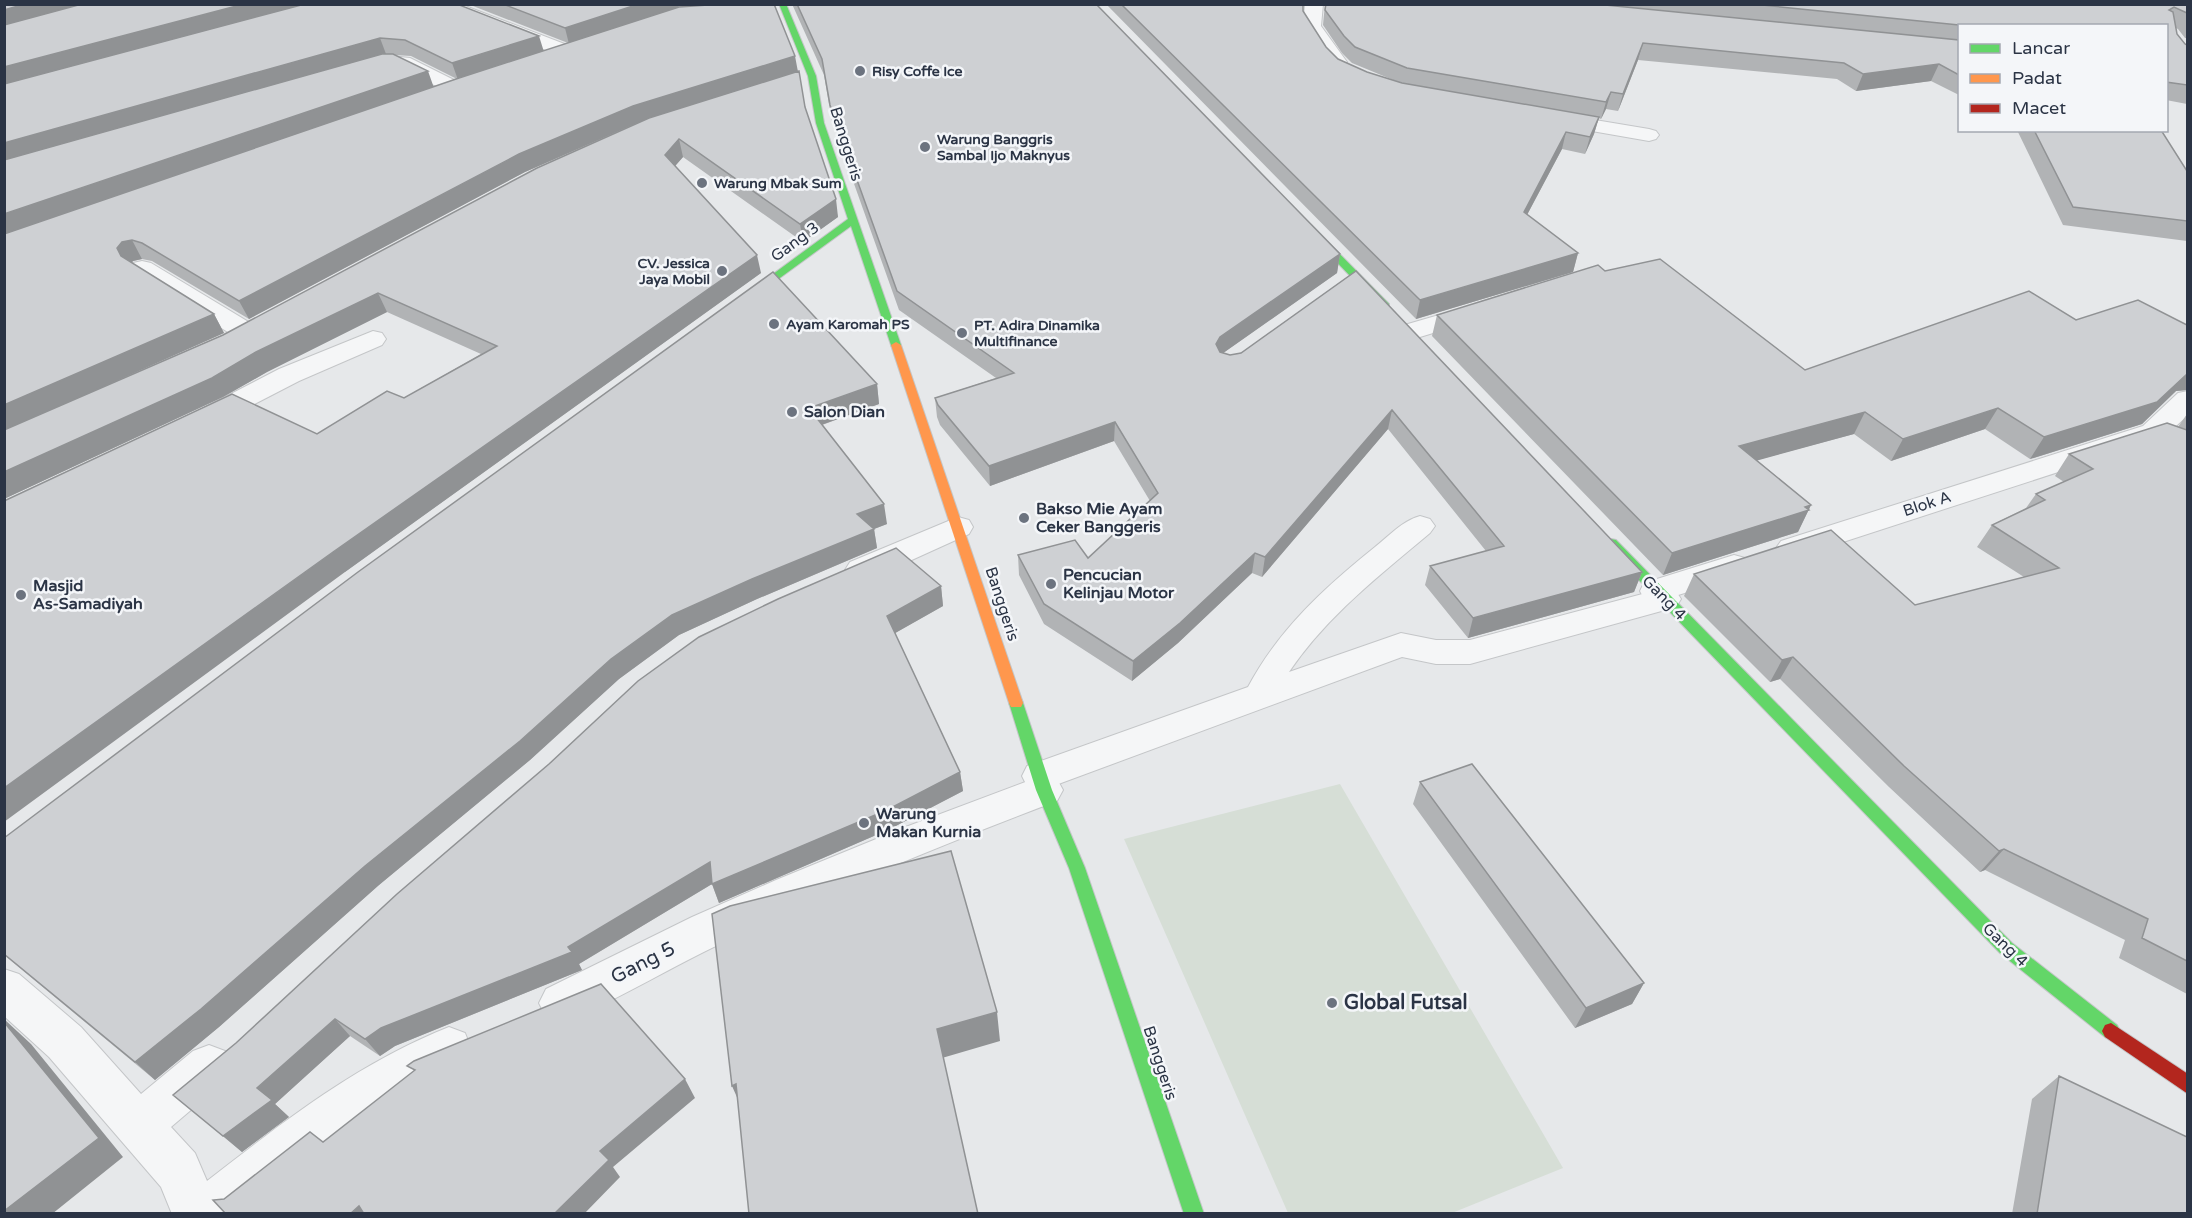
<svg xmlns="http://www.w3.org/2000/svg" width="2192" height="1218" viewBox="0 0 2192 1218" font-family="'Varela Round',sans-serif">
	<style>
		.green { fill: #d6ded6 }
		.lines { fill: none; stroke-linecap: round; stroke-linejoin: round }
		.lane-casing { stroke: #c4c6c8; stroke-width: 2 }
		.street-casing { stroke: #c4c6c8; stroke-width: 2 }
		.fast-casing { stroke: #c4c6c8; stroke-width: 2 }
		.slow-casing { stroke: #c4c6c8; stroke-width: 2 }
		.jam-casing { stroke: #c4c6c8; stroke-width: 2 }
		.lane { fill: #f5f6f7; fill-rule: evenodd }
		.street { fill: #f5f6f7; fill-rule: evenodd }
		.fast { fill: #63d668; fill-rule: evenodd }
		.slow { fill: #ff974d; fill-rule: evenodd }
		.jam { fill: #b3261e; fill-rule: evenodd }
		.wall { fill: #b1b3b5; fill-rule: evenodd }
		.shaded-wall { fill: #909294 }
		.building { fill: #ced0d3; stroke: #909294; stroke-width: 1.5 }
		.poi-dot { fill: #6c737f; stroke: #f4f6f9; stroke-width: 2 }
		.labels { text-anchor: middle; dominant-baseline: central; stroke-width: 5; stroke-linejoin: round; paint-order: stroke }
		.far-poi-label { font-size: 14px; font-weight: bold; fill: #2b3445; stroke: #f4f6f9; text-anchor: start }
		.street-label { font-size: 16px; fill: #2b3445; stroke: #f4f6f9 }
		.poi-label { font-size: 16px; font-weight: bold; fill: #2b3445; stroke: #f4f6f9; text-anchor: start }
		.near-street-label { font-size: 20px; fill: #2b3445; stroke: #f4f6f9 }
		.near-poi-label { font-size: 20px; font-weight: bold; fill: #2b3445; stroke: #f4f6f9; text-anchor: start }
	</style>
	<rect width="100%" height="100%" fill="#e6e8ea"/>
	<path class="green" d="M1340 784 1563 1168 1452 1213H1288L1124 839Z"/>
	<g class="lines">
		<defs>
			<path id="lane" d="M1420 516 1430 519 1435 526 1430 533C1379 576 1327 616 1289 672L1401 633 1436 640H1470L1665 588 1676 591 1681 599 1676 607 1470 664H1436L1402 657 1053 786 1040 790 1027 786 1022 776 1027 766 1248 687C1279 629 1324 588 1375 547 1389 536 1402 521 1420 516Z"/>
			<path id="street" d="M435 4H460L575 48 577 52 575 56H561L437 8Z
				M1305 4H1323L1321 26 1347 62 1344 66H1330L1303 26Z
				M390 56 410 58 464 85 467 89 464 93H450L400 68 383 66 380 62 383 58Z
				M1553 113 1649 129 1656 131 1659 135 1656 139 1649 141 1546 123 1543 119 1546 115Z
				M142 261 151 263 257 327 261 333 257 339 248 341 239 339 133 273 130 268 133 263Z
				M1477 304 1486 307 1490 312 1486 317 1410 340 1401 338 1397 332 1401 326Z
				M373 331 382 333 386 339 382 345 299 381 214 425 204 427 194 425 190 419 194 413 279 369Z
				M2188 391V415L2163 438 1803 555 1792 559 1781 555 1776 548 1781 541 2143 426 2178 393Z
				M958 517 969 520 973 527 969 534 872 578 861 581 850 578 845 570 850 562Z
				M1734 555 1745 558 1750 566 1745 574 1656 602 1644 599 1640 591 1644 583Z
				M1044 775 1057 779 1063 790 1057 801C944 844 831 890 722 943 673 966 626 995 576 1017L561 1023 546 1017 539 1003 546 989 692 917 776 880 903 828Z
				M4 969 19 974 81 1027 141 1094 193 1051 209 1045 225 1051 231 1066 225 1081 171 1127 195 1153 207 1181C283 1122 358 1063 449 1027L465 1033 471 1048 465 1063 432 1078 369 1117 243 1214H172L161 1187 49 1057 4 1016Z"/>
			<path id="fast" d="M779 4H786L816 76 824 123 901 345 900 347H892L891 345 851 226 744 304H736L735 302 848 219 816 123 808 76Z
				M1305 225H1311L1389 304V308H1381L1305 229Z
				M1611 539 1616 540 2012 943 2117 1025 2120 1031 2117 1037 2111 1039 2105 1037 2000 953 1606 546 1605 543Z
				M1016 698 1021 699 1023 703 1052 790 1085 868 1204 1214H1184L1069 868 1036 790 1009 703 1011 699Z"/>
			<path id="slow" d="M896 342 901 345 1023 703 1021 707H1011L1009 703 891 345Z"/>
			<path id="jam" d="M2111 1023 2188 1074V1094L2105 1037 2102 1031 2105 1025Z"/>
		</defs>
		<use href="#lane" class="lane-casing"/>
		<use href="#street" class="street-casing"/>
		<use href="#fast" class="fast-casing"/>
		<use href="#slow" class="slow-casing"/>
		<use href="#jam" class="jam-casing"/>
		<use href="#lane" class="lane"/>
		<use href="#street" class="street"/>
		<use href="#fast" class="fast"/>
		<use href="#slow" class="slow"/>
		<use href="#jam" class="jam"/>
	</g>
	<path class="wall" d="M4 4 544 51 568 43 468 4H774L798 72 805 107 838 217 803 242 683 157 675 166 761 273 345 572 317 434 404 398 481 354 387 312 267 372 223 397 4 499ZM395 55 411 56 457 79 434 87ZM638 123 223 335 109 384 224 333 214 314 131 263 133 261 142 259 152 261 249 319 525 172Z
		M792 4H1096L1340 254 1337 273 1223 353 1230 355 1241 353 1356 271 1642 572 1634 592 1468 638 1425 585 1430 566 1486 551 1388 429 1262 577 1252 573 1178 643 1132 681 1044 624 1019 575 1018 555 1088 558 1150 501 1114 441 990 486 940 425 937 417 935 398 996 378 899 310 832 122 824 75Z
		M1106 4H1303V11L1326 47 1338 59 1367 72 1398 82 1352 63 1342 53 1323 25 1325 4H2187V38H2185L2178 29 2176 28 2177 34 2185 44 2187 45V104L2166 100V26H1959V95L1931 81 1856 91 1837 79 1638 60 1618 111 1606 109 1601 119 1599 118 1594 134 1585 154 1562 149 1527 215 1578 253 1573 272 1416 319Z
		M2017 130H2161L2187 171V241L2063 225Z
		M1605 271 1805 370 2076 320 2187 325V390L2176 391 2142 424 2030 459 1985 429 1891 461 1854 434 1757 460 1811 505 1798 532 1663 575 1432 336 1437 315Z
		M877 384 879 404 822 425 887 524 874 529 877 548 757 599 679 635 619 679 530 760 379 885 219 1027 155 1080 4 955V838Z
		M2187 414V994L2119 958 2125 940 1985 870 1980 872 1889 787 1780 679 1770 682 1684 596 1694 574 1915 605 2024 577 1977 547 1992 525 2026 508 2036 494 2064 482 2055 476 2069 454 2178 427Z
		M941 586 943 606 895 633 960 772 963 791 890 829 719 903 712 884 579 964 582 970 395 1046 380 1056 350 1036 275 1104 289 1117 242 1152 173 1095Z
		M1420 782 1644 983 1632 1004 1575 1028 1413 804Z
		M2059 1076 2187 1214H2012L2032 1099Z"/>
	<path class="shaded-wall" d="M25 4H90L4 29V10Z
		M244 4H309L4 87V67Z
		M639 4H678L679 9 569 44 565 28Z
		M539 36 544 52 458 80 452 63Z
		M380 38 386 54 4 164V143Z
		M1643 43 1638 60 1618 111 1623 94Z
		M795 56 798 72 637 123 525 172 249 319 239 301 519 154 633 106Z
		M1939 64 1931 81 1856 91 1863 74Z
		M428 71 434 88 4 236V214Z
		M1611 92 1606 109 1601 119 1606 102Z
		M1599 117 1594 134 1585 154 1590 137Z
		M1566 132 1562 149 1519 230 1524 212Z
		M679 139 683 157 669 173 665 155Z
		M836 199 838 217 803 242 800 224Z
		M132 240 142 259 133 261 128 267 121 256 117 248 122 242Z
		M1578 253 1573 272 1416 319 1420 300Z
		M1340 254 1337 273 1219 356 1216 344 1220 337Z
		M757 255 761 273 345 572 4 822V788L333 552Z
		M378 293 387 312 267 372 223 397 4 499V472Z
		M214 314 224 333 4 431V405Z
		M2187 374V390L2176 391 2142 424 2030 459 2044 437Z
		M877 384 879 404 813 428 809 408Z
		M1998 408 1985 429 1891 461 1903 439Z
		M1392 410 1388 429 1262 577 1265 557Z
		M1865 412 1854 434 1730 468 1739 446Z
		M1115 422 1114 441 990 486 989 466Z
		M884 504 887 524 874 529 877 548 757 599 679 635 619 679 530 760 379 885 219 1027 155 1080 135 1062 365 866 611 659 672 615 857 514Z
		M1811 505 1798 532 1663 575 1672 553Z
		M1255 553 1252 573 1178 643 1132 681 1133 661Z
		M1642 572 1634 592 1468 638 1473 618Z
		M941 586 943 606 890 636 887 616Z
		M1793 657 1780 679 1770 682 1782 660Z
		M960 772 963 791 890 829 719 903 712 884 579 964 582 970 395 1046 380 1056 365 1039 381 1028 568 947 710 862Z
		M2004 849 1985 870 1980 872 1999 851Z
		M1644 983 1632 1004 1575 1028 1586 1008Z
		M997 1012 1000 1041 942 1058 937 1029Z
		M4 1019 31 1044 123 1157 52 1214H4Z
		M335 1019 350 1036 275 1104 289 1117 242 1152 223 1136 257 1088Z
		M685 1079 695 1098 613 1167 620 1177 584 1214H554L600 1151Z
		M736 1084 744 1113 732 1086Z
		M359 1206 367 1214H350Z"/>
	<path class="building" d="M4 4H25L4 10Z
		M82 4H244L4 67V25Z
		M305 4H457L539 36 452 63 405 40 380 38 4 143V84Z
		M503 4H639L565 28Z
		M723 4H774L795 56 633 106 519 154 239 301 142 243 132 240 122 242 117 248 121 256 214 314 4 405V234L459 78 679 7Z
		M797 4H1096L1340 254 1220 337 1216 344 1220 352 1230 355 1241 353 1356 271 1642 572 1473 618 1430 566 1504 546 1392 410 1265 557 1255 553 1180 623 1133 661 1044 604 1018 555 1075 540 1088 558 1158 493 1115 422 989 466 938 405 935 398 1014 373 897 291 830 105 822 59Z
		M1121 4H1303V11L1326 47 1338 59 1367 72 1402 83 1599 117 1590 137 1566 132 1524 212 1578 253 1420 300Z
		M1326 4H1595L1959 40V75L1939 64 1863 74 1844 63 1643 43 1623 94 1611 92 1606 102 1407 68 1355 47 1344 36 1325 10Z
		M1752 4H2187V13L2174 7 2169 10 2173 12 2177 34 2185 44 2187 45V85L2166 82V26H1969Z
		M382 54H393L428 71 4 214V160Z
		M799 71 805 107 836 199 800 224 679 139 665 155 757 255 333 552 4 788V501L232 394 317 434 387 391 404 398 497 346 378 293 256 352 212 378 4 472V430L223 335 537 168 649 118Z
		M2034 130H2161L2187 171V221L2073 207Z
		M1660 259 1805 370 2029 291 2076 320 2138 300 2187 325V374L2157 402 2044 437 1998 408 1903 439 1865 412 1739 446 1811 505 1805 507 1809 510 1672 553 1437 315 1598 265 1605 271Z
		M773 272 877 384 809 408 884 504 857 514 874 529 752 579 672 615 611 659 520 741 365 866 201 1009 135 1062 4 954V838L358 572Z
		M2167 423 2187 430V961L2142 938 2148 919 2004 849 1999 851 1904 766 1793 657 1782 660 1694 574 1831 530 1915 605 2059 568 1992 525 2045 500 2036 494 2093 469 2069 454Z
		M896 548 941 586 887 616 960 772 887 810 712 884 710 862 568 947 572 952 381 1028 365 1039 335 1019 257 1088 272 1100 223 1136 173 1095 236 1043 397 894 549 764 638 681 699 637 778 599Z
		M1472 764 1644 983 1586 1008 1420 782Z
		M951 851 997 1012 937 1029 978 1214H749L736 1084 732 1086 712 914 730 906Z
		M601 984 685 1079 600 1151 609 1160 554 1214H364L359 1206 350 1214H226L213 1200 224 1199 310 1132 323 1142 415 1070 407 1066 414 1061Z
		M4 1022 99 1138 4 1211Z
		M2059 1076 2187 1137V1214H2037Z"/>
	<g class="poi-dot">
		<circle cx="860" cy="71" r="6"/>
		<circle cx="925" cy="147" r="6"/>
		<circle cx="702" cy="183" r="6"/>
		<circle cx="722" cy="271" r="6"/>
		<circle cx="774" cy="324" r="6"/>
		<circle cx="962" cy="333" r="6"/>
		<circle cx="792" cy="412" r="6"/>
		<circle cx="1024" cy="518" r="6"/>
		<circle cx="1051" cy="584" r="6"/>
		<circle cx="21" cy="595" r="6"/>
		<circle cx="864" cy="823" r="6"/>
		<circle cx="1332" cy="1003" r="6"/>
	</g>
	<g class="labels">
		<g class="far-poi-label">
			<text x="872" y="71">Risy Coffe Ice</text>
			<text x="937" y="139">Warung Banggris<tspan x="937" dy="16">Sambal Ijo Maknyus</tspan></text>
			<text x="714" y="183">Warung Mbak Sum</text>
			<text x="710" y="263" text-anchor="end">CV. Jessica<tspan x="710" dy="16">Jaya Mobil</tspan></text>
			<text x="786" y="324">Ayam Karomah PS</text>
			<text x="974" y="325">PT. Adira Dinamika<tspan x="974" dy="16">Multifinance</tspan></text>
		</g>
		<g class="street-label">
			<text transform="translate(846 144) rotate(73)">Banggeris</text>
			<text transform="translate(795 242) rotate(-36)">Gang 3</text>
			<text transform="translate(1927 504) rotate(-18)">Blok A</text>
			<text transform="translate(1664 598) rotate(46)">Gang 4</text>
			<text transform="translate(1002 604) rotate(72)">Banggeris</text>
			<text transform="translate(2005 945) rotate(44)">Gang 4</text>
			<text transform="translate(1160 1063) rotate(72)">Banggeris</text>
		</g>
		<g class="poi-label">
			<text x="804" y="412">Salon Dian</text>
			<text x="1036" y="509">Bakso Mie Ayam<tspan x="1036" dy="18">Ceker Banggeris</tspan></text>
			<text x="1063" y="575">Pencucian<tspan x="1063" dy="18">Kelinjau Motor</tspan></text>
			<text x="33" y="586">Masjid<tspan x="33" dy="18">As-Samadiyah</tspan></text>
			<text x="876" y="814">Warung<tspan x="876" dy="18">Makan Kurnia</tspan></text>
		</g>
		<g class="near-street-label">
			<text transform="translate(643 963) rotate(-27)">Gang 5</text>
		</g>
		<g class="near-poi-label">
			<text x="1344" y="1003">Global Futsal</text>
		</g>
	</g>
	<rect width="2192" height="1218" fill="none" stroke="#2b3445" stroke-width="12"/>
	<rect x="1958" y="24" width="210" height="108" fill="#f4f6f9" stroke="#a4a8b1" stroke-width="1.5"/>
	<rect x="1970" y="44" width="30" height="9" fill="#63d668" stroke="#a4a8b1" stroke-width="1.5"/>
	<text x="2012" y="54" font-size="18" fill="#2b3445">Lancar</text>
	<rect x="1970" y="74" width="30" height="9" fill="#ff974d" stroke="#a4a8b1" stroke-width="1.5"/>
	<text x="2012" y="84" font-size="18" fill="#2b3445">Padat</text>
	<rect x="1970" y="104" width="30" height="9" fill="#b3261e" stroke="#a4a8b1" stroke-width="1.5"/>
	<text x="2012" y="114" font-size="18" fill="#2b3445">Macet</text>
</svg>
